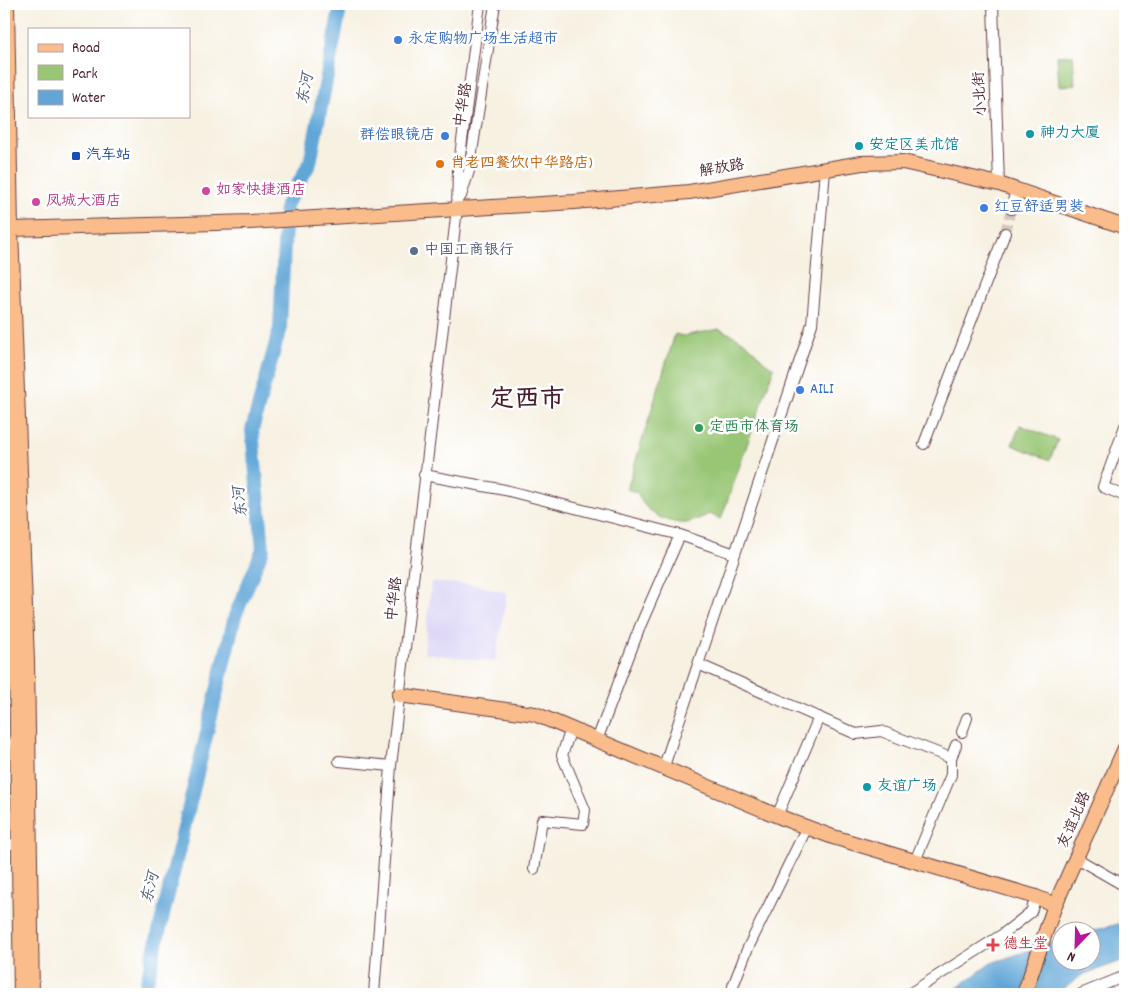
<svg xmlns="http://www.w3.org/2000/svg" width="1129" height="998" viewBox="0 0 1129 998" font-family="Dekko,'LXGW WenKai TC',sans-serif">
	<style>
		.built { fill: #dcd5f6 }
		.green { fill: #98c675; stroke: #717250 }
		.water { fill: #61a6d7; stroke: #566281 }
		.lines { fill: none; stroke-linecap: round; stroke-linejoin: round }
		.river { stroke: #61a6d7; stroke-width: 14 }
		.minor-tunnel { stroke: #d4c7bd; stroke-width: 10; stroke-dasharray: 10 5; stroke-linecap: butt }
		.minor-casing { stroke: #643e46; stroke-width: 12 }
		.major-casing { stroke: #643e46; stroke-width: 16 }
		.highway-casing { stroke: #643e46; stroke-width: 18 }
		.minor { stroke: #fff; stroke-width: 10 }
		.major { stroke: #f9bc8a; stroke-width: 14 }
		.highway { stroke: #f9bc8a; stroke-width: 15 }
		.shop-dot { fill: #3f7fe0; stroke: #fff; stroke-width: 2 }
		.culture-dot { fill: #0f9aa8; stroke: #fff; stroke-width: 2 }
		.transit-dot { fill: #1a4fb4; stroke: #fff; stroke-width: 2 }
		.food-dot { fill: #e8710a; stroke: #fff; stroke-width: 2 }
		.hotel-dot { fill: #d1479c; stroke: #fff; stroke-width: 2 }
		.service-dot { fill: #5c6f8a; stroke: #fff; stroke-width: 2 }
		.leisure-dot { fill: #2e9e5b; stroke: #fff; stroke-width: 2 }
		.health-dot { fill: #e0444e; stroke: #fff; stroke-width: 2 }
		.labels { text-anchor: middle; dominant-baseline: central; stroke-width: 5; stroke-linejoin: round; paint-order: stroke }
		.shop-label { font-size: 15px; fill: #366cbe; stroke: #fff; text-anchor: start }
		.street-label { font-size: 15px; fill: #4a1f2b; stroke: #fff }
		.culture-label { font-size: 15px; fill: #0d838f; stroke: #fff; text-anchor: start }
		.transit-label { font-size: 15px; fill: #164399; stroke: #fff; text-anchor: start }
		.food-label { font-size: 15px; fill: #c56008; stroke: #fff; text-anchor: start }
		.hotel-label { font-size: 15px; fill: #b23c85; stroke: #fff; text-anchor: start }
		.service-label { font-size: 15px; fill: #4e5e75; stroke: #fff; text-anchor: start }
		.leisure-label { font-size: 15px; fill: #27864d; stroke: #fff; text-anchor: start }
		.health-label { font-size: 15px; fill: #be3a42; stroke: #fff; text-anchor: start }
		.water-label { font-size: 16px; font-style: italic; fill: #545c78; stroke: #fff }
		.town-label { font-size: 25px; font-weight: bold; fill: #4a1f2b; stroke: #fff }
	</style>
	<rect width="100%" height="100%" fill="#fff"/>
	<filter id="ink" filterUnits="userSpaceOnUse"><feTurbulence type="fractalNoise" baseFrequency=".02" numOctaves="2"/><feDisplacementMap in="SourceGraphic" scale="10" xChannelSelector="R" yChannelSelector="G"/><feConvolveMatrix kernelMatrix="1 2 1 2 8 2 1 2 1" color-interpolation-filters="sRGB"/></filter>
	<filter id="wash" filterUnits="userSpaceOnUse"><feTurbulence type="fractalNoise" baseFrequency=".0096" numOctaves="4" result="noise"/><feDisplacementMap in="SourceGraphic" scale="20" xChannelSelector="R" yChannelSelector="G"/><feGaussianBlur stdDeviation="1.12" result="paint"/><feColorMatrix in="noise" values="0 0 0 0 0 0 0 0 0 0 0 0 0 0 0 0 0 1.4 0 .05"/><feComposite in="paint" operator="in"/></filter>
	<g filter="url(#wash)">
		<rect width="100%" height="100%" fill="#f7f1e2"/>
		<path class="built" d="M431 582 477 585 507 593 495 662 424 653Z"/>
		<path class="green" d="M1073 55 1075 85 1059 86 1057 56Z
			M719 329C730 334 741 338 750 347 761 356 759 360 774 368L721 519 709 514C703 517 693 522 686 523 667 524 643 512 638 493L627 489 675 334 683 336Z
			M1020 425 1058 440 1050 460 1012 445Z"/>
		<path class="water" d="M1125 922V960L1082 975 1057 994H949L991 963 1061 940 1062 960H1092V931Z"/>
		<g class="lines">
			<path class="river" d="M144 994 235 616 263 549 252 430 280 328 286 205 310 163 341 4"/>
		</g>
	</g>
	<g filter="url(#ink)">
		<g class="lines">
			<path class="minor-tunnel" d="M1005 233 1011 209"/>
			<defs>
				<path id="minor" d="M993 4 999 184
					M461 196 469 171 495 4
					M1011 209 1016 190
					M1125 426 1103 487 1125 496
					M924 444 1005 233
					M424 475 505 490 680 535 735 554
					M698 664 856 734 881 731 951 758
					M962 732 967 718
					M597 740 641 624 680 535
					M4 744H17
					M339 761 391 766
					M663 769 812 324 825 170
					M777 816 819 717
					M4 844H19
					M1076 858 1125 886
					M915 861 951 775V758L956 745
					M534 869 542 820 583 824 585 810 562 755 571 729
					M374 994 391 766 457 209 458 171 480 4
					M733 994V986L747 950 807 827
					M909 994 1003 934 1031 912 1036 897
					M1081 994 1125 976"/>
				<path id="major" d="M7 4 11 229 27 661 32 994
					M11 229 250 222 574 202 689 192 862 163 903 162 999 184 1125 227
					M4 330 16 661 21 994
					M399 695 535 714 790 821 833 837 1036 897 1055 905
					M1024 994 1055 905 1125 748"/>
				<path id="highway" d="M4 229H11"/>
			</defs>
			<use href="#minor" class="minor-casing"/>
			<use href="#major" class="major-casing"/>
			<use href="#highway" class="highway-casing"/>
			<use href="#minor" class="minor"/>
			<use href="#major" class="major"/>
			<use href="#highway" class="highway"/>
		</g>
	</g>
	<g class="shop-dot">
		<circle cx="398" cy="40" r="5"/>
		<circle cx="445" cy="136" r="5"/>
		<circle cx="984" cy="208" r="5"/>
		<circle cx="800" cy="390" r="5"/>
	</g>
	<g class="culture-dot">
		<circle cx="1030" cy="134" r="5"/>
		<circle cx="859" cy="146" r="5"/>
		<circle cx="867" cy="787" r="5"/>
	</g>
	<rect class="transit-dot" x="71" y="151" width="10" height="10" rx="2.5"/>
	<circle class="food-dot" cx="440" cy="164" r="5"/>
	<g class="hotel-dot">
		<circle cx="206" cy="191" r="5"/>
		<circle cx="36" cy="202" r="5"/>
	</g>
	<circle class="service-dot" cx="414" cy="251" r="5"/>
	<circle class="leisure-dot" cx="699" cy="428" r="5"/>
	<path class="health-dot" d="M990.5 937.5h5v5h5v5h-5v5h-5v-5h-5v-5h5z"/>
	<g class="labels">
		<g class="shop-label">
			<text x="408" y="40">永定购物广场生活超市</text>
			<text x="435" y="136" text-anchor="end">群偿眼镜店</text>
			<text x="994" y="208">红豆舒适男装</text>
			<text x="810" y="390">AILI</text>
		</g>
		<g class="street-label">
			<text transform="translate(981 94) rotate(-93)">小北街</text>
			<text transform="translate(464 105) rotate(-81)">中华路</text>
			<text transform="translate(722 169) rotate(-10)">解放路</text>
			<text transform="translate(395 599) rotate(-83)">中华路</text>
			<text transform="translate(1075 820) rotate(-66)">友谊北路</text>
		</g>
		<g class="culture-label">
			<text x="1040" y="134">神力大厦</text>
			<text x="869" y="146">安定区美术馆</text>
			<text x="877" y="787">友谊广场</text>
		</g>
		<g class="transit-label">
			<text x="86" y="156">汽车站</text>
		</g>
		<g class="food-label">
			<text x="450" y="164">肖老四餐饮(中华路店)</text>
		</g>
		<g class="hotel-label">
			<text x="216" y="191">如家快捷酒店</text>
			<text x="46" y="202">凤城大酒店</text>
		</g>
		<g class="service-label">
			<text x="424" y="251">中国工商银行</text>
		</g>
		<g class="leisure-label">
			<text x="709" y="428">定西市体育场</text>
		</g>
		<g class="health-label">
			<text x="1003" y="945">德生堂</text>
		</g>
		<g class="water-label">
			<text transform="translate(306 89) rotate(-79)">东河</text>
			<text transform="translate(241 502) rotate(-96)">东河</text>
			<text transform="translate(151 888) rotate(-76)">东河</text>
		</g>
		<g class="town-label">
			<text x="527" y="401">定西市</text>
		</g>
	</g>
	<rect width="1129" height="998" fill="none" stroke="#fff" stroke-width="20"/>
	<rect x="28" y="28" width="162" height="90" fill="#ffffff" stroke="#b7a5aa"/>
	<rect x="38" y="44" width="25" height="8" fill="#f9bc8a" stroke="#b7a5aa"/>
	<text x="72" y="52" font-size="15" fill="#4a1f2b">Road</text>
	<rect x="38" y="65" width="25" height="15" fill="#98c675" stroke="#b7a5aa"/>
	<text x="72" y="78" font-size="15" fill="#4a1f2b">Park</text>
	<rect x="38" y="90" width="25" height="15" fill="#61a6d7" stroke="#b7a5aa"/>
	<text x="72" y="102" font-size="15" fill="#4a1f2b">Water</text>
	<g transform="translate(1076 946) rotate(203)"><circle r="24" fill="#ffffff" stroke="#b7a5aa"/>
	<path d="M0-4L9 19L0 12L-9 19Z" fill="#b5179e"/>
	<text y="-8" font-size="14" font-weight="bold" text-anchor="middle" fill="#4a1f2b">N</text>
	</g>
</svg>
